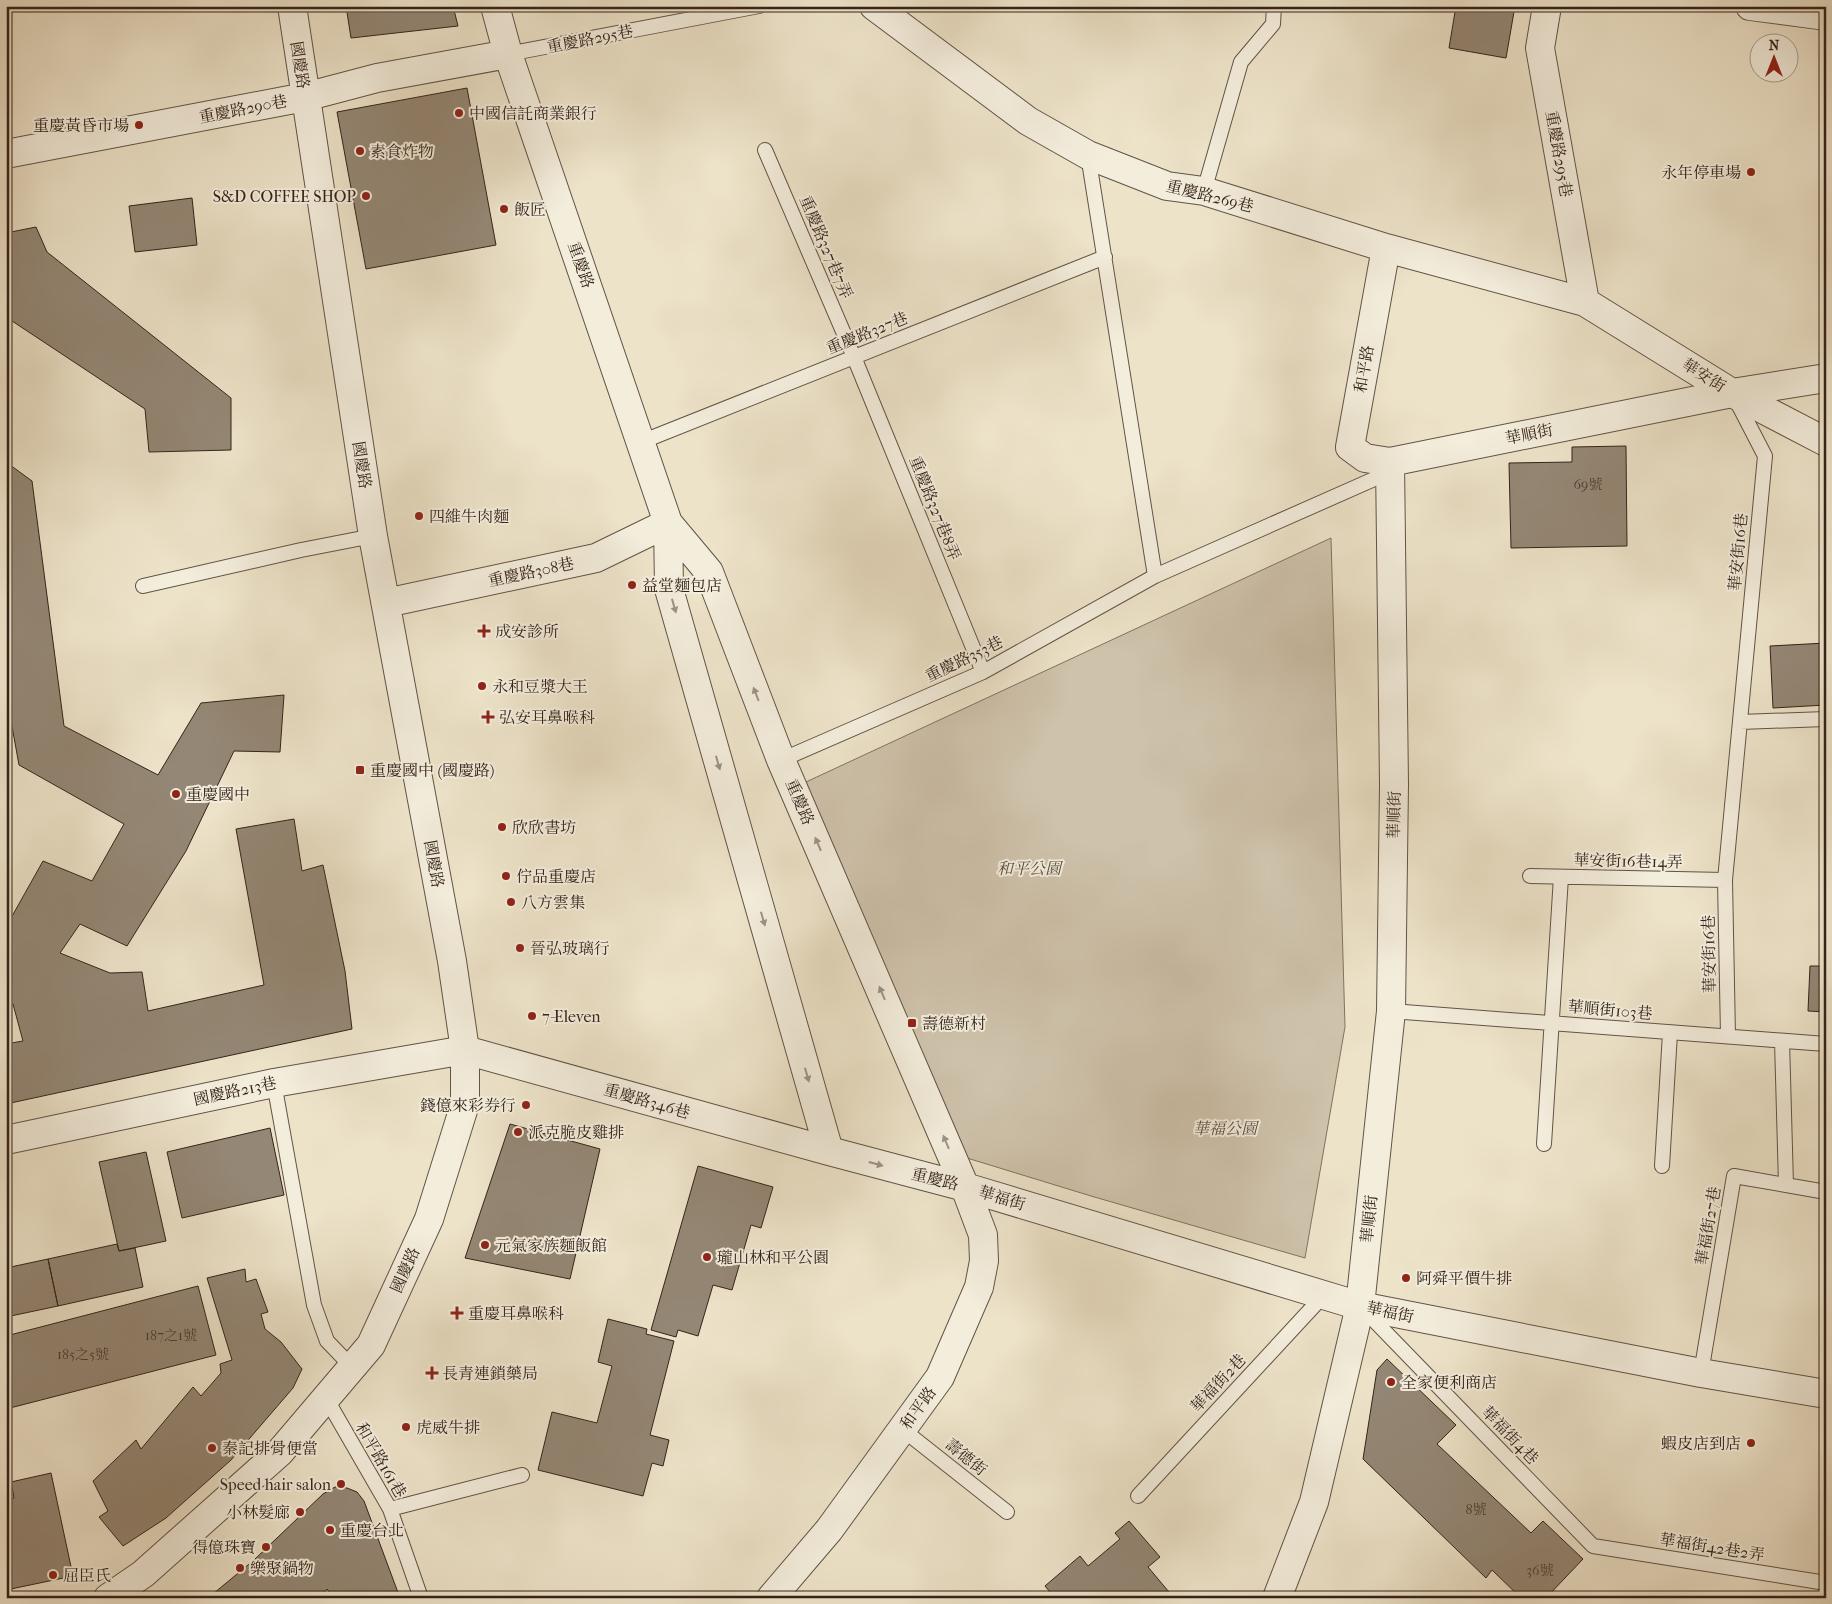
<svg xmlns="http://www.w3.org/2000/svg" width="1832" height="1604" viewBox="0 0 1832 1604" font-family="'IM FELL French Canon','Noto Serif TC',serif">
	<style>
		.green { fill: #cec2ab; stroke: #817262 }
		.building { fill: #948775; stroke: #34231a }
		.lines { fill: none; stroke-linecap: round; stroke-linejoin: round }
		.lane-casing { stroke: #625346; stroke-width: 16 }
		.street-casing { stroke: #625346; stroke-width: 30 }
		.lane { stroke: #f3eddc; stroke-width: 14 }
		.street { stroke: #f3eddc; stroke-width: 28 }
		.oneway { fill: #9d9285 }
		.poi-dot { fill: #8f2418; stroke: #f3eddc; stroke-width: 2 }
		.labels { text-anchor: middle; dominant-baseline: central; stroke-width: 4; stroke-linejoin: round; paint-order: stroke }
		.number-label { font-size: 14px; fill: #4c3c31 }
		.street-label { font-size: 16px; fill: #34231a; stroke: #f3eddc }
		.poi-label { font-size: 16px; fill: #34231a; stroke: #f3eddc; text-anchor: start }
		.park-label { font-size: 16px; font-style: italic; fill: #5a4b3e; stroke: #f3eddc }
	</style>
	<rect width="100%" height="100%" fill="#ede3c9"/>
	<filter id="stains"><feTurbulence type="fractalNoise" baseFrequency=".004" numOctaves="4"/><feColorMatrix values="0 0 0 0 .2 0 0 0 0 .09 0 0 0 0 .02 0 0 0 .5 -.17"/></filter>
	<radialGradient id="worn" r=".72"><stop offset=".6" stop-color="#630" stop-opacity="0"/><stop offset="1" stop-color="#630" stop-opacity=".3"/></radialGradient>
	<path class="green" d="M1331 538 1345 1027 1305 1258 1091 1196 967 1158 806 782Z"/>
	<path class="building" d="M346 6H453L458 26 351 38Z
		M1456 6H1515L1506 58 1449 48Z
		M467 88 496 245 366 269 337 112Z
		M192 198 197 245 135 252 129 206Z
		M36 227 47 252 231 398V450L149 452 145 409 6 317V233Z
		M1626 446 1627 546 1511 548 1509 463 1572 462V447Z
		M6 462 32 481 64 726 158 775 201 703 284 695 280 752 234 751 186 851 127 946 80 924 60 953 110 973 142 972 148 1011 264 985 236 829 294 819 302 871 323 865 345 971 352 1029 6 1104V1044L23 1041 13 1004 6 1005V927L43 861 92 881 124 824 19 765 6 693Z
		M1826 643V705L1773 708 1770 646Z
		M1810 966H1826V1012L1808 1011Z
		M510 1124 600 1149 570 1279 465 1258Z
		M270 1128 284 1195 182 1218 167 1152Z
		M146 1152 166 1241 119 1251 99 1162Z
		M698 1166 773 1187 761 1228 751 1225 732 1290 713 1285 698 1336 678 1330 676 1337 651 1330Z
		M117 1244 119 1251 135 1248 143 1287 58 1306 48 1259Z
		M48 1259 58 1306 6 1317V1268Z
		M245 1269 246 1282 256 1279 268 1312 261 1314 265 1329 281 1342 302 1369 293 1388 231 1460 166 1518 123 1546 99 1517 108 1511 93 1481 136 1440 141 1449 193 1387 201 1396 221 1373 220 1364 232 1360 207 1278Z
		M198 1286 216 1355 6 1409V1336Z
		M608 1319 647 1329 646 1334 674 1341 650 1435 669 1440 663 1466 652 1463 643 1496 538 1470 552 1412 597 1423 612 1366 598 1362Z
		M1387 1359 1456 1425 1437 1444 1531 1533 1543 1521 1583 1559 1546 1598H1521L1492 1570 1486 1578 1363 1459 1377 1370Z
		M51 1473 73 1576 6 1590V1499L14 1498 11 1482Z
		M335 1487 347 1488 357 1492 364 1501 400 1598H334L327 1589 318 1598H208L254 1560 323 1494Z
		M1129 1521 1160 1557 1148 1567 1174 1598H1055L1045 1586 1080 1556 1088 1566 1120 1539 1115 1533Z"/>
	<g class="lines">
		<defs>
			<path id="lane" d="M508 54 759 6
				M765 150 854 357 983 672
				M1088 155 1155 576
				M1204 191 1241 62 1273 24 1274 6
				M641 442 1105 257
				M143 586 301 550 373 536
				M1740 722 1826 719
				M781 760 983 672 1155 576 1390 472
				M1530 876 1725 880
				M1391 1011 1826 1044
				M1728 1036 1725 880 1765 456 1735 398
				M1782 1041 1786 1185
				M274 1083 314 1305 327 1341 353 1368
				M1544 1144 1561 877
				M1662 1166 1670 1033
				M1364 1310 1593 1546 1826 1583
				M1701 1373 1734 1176 1826 1192
				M326 1398 390 1509 421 1598
				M902 1429 1007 1512
				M1138 1496 1324 1295
				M390 1509 522 1475"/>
			<path id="street" d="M495 6 508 54 668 523 669 589 829 1151
				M874 6 1028 121 1088 155 1167 186 1204 191 1386 248 1585 302 1732 393 1826 442
				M1547 6 1540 48 1585 302
				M1750 6 1826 16
				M6 154 305 97 377 78 508 54
				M1386 248 1350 447 1365 458 1390 462 1732 393 1826 378
				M668 523 709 572 781 760 965 1187 983 1235 984 1261 979 1287 940 1377 829 1530 771 1598
				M386 603 596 558 668 523
				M6 1140 274 1083 465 1050 829 1151 965 1187 1360 1306 1701 1373 1826 1394
				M108 1598 143 1574 280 1452 371 1345 429 1219 465 1104V1050L452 961 373 536 292 6
				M1277 1598 1314 1502 1360 1306 1391 1011 1394 784 1390 462"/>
		</defs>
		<use href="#lane" class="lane-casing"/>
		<use href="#street" class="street-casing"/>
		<use href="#lane" class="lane"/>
		<use href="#street" class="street"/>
	</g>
	<defs><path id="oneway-solid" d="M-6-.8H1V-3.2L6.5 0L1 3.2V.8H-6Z" transform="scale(1.25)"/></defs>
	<g class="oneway">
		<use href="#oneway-solid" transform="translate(674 606) rotate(74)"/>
		<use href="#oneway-solid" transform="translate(756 694) rotate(-111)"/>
		<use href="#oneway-solid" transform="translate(718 763) rotate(74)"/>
		<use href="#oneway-solid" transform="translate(818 844) rotate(-113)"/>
		<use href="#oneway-solid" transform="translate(763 919) rotate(74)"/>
		<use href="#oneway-solid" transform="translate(882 993) rotate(-113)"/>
		<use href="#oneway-solid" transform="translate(807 1075) rotate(74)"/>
		<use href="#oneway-solid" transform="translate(946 1142) rotate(-113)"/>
		<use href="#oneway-solid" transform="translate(876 1164) rotate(15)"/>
	</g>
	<g class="poi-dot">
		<circle cx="459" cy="113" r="5"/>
		<circle cx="139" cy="125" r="5"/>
		<circle cx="360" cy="151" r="5"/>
		<circle cx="1751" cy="172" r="5"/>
		<circle cx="366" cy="196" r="5"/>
		<circle cx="504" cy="209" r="5"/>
		<circle cx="419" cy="516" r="5"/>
		<circle cx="632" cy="585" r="5"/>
		<path d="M481.5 623.5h5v5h5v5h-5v5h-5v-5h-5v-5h5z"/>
		<circle cx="482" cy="686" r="5"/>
		<path d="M485.5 709.5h5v5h5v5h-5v5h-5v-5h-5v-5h5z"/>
		<rect x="355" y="765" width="10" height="10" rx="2.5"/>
		<circle cx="176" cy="794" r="5"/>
		<circle cx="502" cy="827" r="5"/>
		<circle cx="506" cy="876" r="5"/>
		<circle cx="511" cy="902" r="5"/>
		<circle cx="520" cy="948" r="5"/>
		<circle cx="532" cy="1016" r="5"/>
		<rect x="907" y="1018" width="10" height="10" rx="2.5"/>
		<circle cx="526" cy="1105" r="5"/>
		<circle cx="518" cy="1132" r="5"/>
		<circle cx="485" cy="1245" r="5"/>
		<circle cx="707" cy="1257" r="5"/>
		<circle cx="1406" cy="1278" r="5"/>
		<path d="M454.5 1305.5h5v5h5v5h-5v5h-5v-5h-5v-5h5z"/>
		<path d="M429.5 1365.5h5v5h5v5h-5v5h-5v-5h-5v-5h5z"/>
		<circle cx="1391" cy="1382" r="5"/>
		<circle cx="406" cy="1427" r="5"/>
		<circle cx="1751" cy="1443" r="5"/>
		<circle cx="212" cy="1448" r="5"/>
		<circle cx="341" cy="1484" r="5"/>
		<circle cx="300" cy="1512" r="5"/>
		<circle cx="330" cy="1530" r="5"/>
		<circle cx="266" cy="1547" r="5"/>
		<circle cx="240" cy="1568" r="5"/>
		<circle cx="53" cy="1575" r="5"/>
	</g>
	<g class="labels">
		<g class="number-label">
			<text x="1588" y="484">69號</text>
			<text x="171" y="1335">187之1號</text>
			<text x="83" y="1354">185之5號</text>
			<text x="1476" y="1509">8號</text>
			<text x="1540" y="1570">36號</text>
		</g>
		<g class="street-label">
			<text transform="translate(590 39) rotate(-11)">重慶路295巷</text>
			<text transform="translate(300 65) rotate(81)">國慶路</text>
			<text transform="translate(243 109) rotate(-11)">重慶路290巷</text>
			<text transform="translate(1559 154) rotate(80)">重慶路295巷</text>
			<text transform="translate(1210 196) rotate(14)">重慶路269巷</text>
			<text transform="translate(826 247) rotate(67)">重慶路327巷7弄</text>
			<text transform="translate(581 265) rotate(71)">重慶路</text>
			<text transform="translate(867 333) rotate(-22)">重慶路327巷</text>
			<text transform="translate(1364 369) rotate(-80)">和平路</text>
			<text transform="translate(1704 375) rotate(32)">華安街</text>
			<text transform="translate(1529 434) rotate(-11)">華順街</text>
			<text transform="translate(362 465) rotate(81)">國慶路</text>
			<text transform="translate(935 508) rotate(68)">重慶路327巷8弄</text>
			<text transform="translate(1738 552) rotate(-85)">華安街16巷</text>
			<text transform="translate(531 572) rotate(-12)">重慶路308巷</text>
			<text transform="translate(964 659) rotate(-26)">重慶路353巷</text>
			<text transform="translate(800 802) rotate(67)">重慶路</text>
			<text transform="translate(1394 815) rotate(-89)">華順街</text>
			<text transform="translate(1628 861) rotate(1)">華安街16巷14弄</text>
			<text transform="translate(434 864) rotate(80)">國慶路</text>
			<text transform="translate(1709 954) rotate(-91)">華安街16巷</text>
			<text transform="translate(1610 1010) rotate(5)">華順街103巷</text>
			<text transform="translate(235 1091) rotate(-12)">國慶路213巷</text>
			<text transform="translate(647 1101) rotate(16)">重慶路346巷</text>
			<text transform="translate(935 1179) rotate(14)">重慶路</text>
			<text transform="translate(1002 1198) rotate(17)">華福街</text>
			<text transform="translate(1369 1219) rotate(-84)">華順街</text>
			<text transform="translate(1708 1226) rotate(-80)">華福街27巷</text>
			<text transform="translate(405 1270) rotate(-66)">國慶路</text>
			<text transform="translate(1390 1312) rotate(12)">華福街</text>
			<text transform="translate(1218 1383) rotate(-47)">華福街2巷</text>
			<text transform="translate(918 1408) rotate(-54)">和平路</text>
			<text transform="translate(1510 1435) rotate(46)">華福街4巷</text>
			<text transform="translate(966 1457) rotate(39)">壽德街</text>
			<text transform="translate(381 1460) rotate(60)">和平路161巷</text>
			<text transform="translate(1712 1547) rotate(9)">華福街42巷2弄</text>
		</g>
		<g class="poi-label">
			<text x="469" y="113">中國信託商業銀行</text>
			<text x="129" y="125" text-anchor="end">重慶黃昏市場</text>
			<text x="370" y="151">素食炸物</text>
			<text x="1741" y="172" text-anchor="end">永年停車場</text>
			<text x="356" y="196" text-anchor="end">S&amp;D COFFEE SHOP</text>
			<text x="514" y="209">飯匠</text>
			<text x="429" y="516">四維牛肉麵</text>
			<text x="642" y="585">益堂麵包店</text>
			<text x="495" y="631">成安診所</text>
			<text x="492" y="686">永和豆漿大王</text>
			<text x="499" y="717">弘安耳鼻喉科</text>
			<text x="370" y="770">重慶國中 (國慶路)</text>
			<text x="186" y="794">重慶國中</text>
			<text x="512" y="827">欣欣書坊</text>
			<text x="516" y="876">佇品重慶店</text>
			<text x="521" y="902">八方雲集</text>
			<text x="530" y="948">晉弘玻璃行</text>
			<text x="542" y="1016">7-Eleven</text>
			<text x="922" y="1023">壽德新村</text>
			<text x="516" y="1105" text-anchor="end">錢億來彩券行</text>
			<text x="528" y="1132">派克脆皮雞排</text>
			<text x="495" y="1245">元氣家族麵飯館</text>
			<text x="717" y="1257">瓏山林和平公園</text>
			<text x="1416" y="1278">阿舜平價牛排</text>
			<text x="468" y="1313">重慶耳鼻喉科</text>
			<text x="442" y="1373">長青連鎖藥局</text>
			<text x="1401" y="1382">全家便利商店</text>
			<text x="416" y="1427">虎威牛排</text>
			<text x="1741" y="1443" text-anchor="end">蝦皮店到店</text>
			<text x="222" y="1448">秦記排骨便當</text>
			<text x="331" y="1484" text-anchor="end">Speed hair salon</text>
			<text x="290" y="1512" text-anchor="end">小林髮廊</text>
			<text x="340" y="1530">重慶台北</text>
			<text x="256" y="1547" text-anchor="end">得億珠寶</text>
			<text x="250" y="1568">樂聚鍋物</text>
			<text x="63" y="1575">屈臣氏</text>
		</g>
		<g class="park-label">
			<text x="1029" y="868">和平公園</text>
			<text x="1225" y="1128">華福公園</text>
		</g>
	</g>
	<rect width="1832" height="1604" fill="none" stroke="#ede3c9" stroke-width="25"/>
	<rect x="8" y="8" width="1817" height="1589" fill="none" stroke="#34231a" stroke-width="2.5"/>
	<rect x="12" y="12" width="1807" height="1579" fill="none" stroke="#34231a"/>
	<g transform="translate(1774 58)"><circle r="24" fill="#f3eddc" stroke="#a79c8e"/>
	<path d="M0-4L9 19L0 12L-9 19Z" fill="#8f2418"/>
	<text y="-8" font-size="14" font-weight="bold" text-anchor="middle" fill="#34231a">N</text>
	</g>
	<rect width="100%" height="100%" filter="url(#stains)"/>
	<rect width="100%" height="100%" fill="url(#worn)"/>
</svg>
